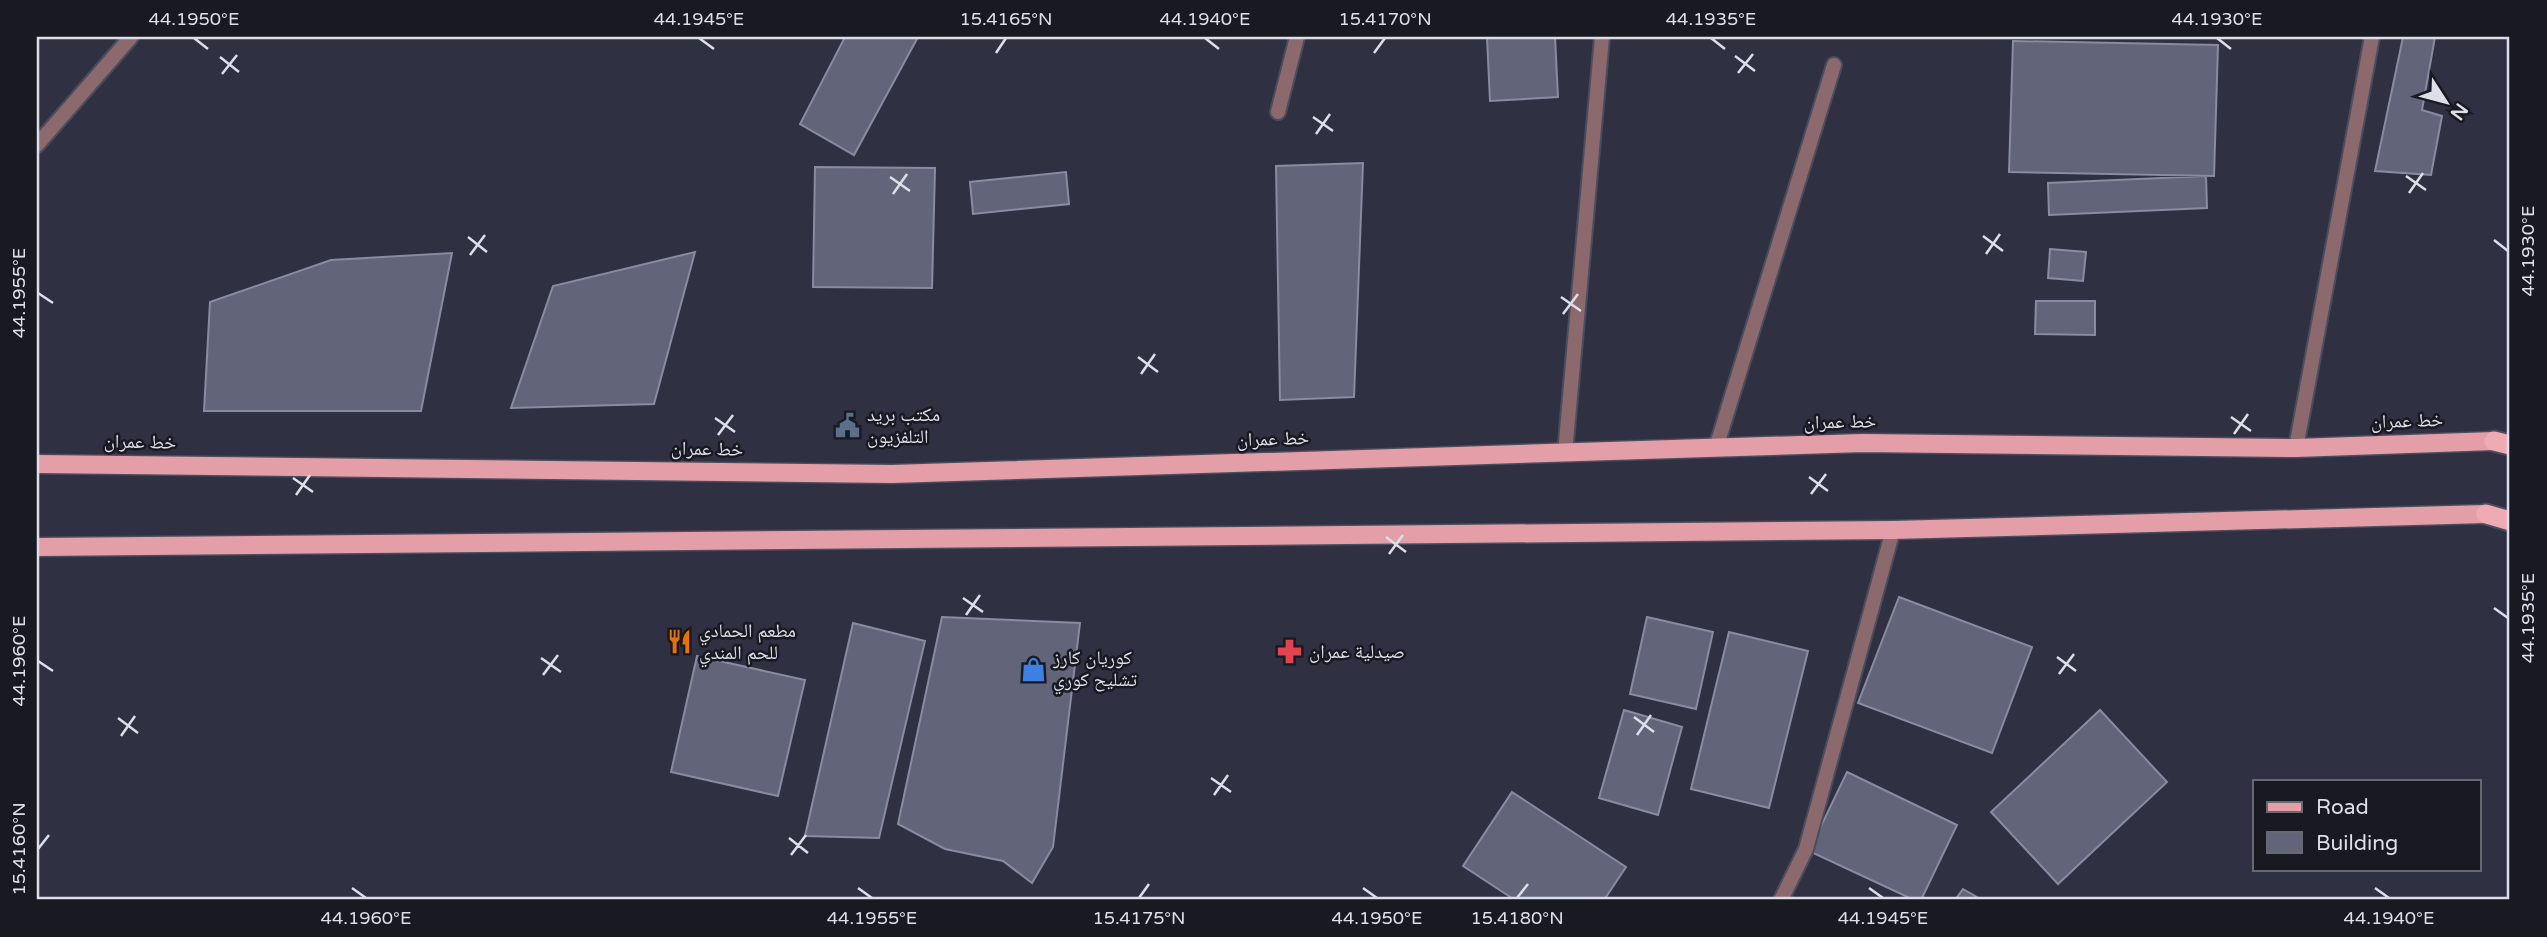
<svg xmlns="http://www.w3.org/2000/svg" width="2547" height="937" viewBox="0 0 2547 937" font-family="'Varela Round','Noto Naskh Arabic',sans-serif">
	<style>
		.building { fill: #626579; stroke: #898ba1; stroke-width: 2 }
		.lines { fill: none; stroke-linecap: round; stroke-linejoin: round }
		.service-casing { stroke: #4b4d5e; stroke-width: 18 }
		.minor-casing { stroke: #4b4d5e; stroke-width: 18 }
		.primary-casing { stroke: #4b4d5e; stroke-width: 21 }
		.trunk-casing { stroke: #4b4d5e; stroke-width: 23 }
		.service { stroke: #8b696d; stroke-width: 14 }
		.minor { stroke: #8b696d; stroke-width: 14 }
		.primary { stroke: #e39ea7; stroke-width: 18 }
		.trunk { stroke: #efabb4; stroke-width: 19 }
		.ticks { fill: none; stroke: #dcdeea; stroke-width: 2.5 }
		.labels { text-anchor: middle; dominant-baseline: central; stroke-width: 5; stroke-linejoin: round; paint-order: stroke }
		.poi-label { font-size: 19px; fill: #dcdeea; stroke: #191922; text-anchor: start }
		.street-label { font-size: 19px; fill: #dcdeea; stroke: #191922 }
		.neatline { fill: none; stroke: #dcdeea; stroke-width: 2.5 }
		.ticks-label { font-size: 18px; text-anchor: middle; fill: #dcdeea }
	</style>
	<rect width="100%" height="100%" fill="#2f3143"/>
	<path class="building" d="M845 37H918L854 155 800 124Z
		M1487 37H1555L1558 97 1490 101Z
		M2403 37H2435L2422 110 2442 116 2431 175 2375 171Z
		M2013 41 2218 45 2214 176 2009 172Z
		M1363 163 1354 397 1280 400 1276 166Z
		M815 167 935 168 932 288 813 287Z
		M1066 172 1069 204 973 214 970 182Z
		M2206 176 2207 208 2049 215 2048 183Z
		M2050 249 2086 252 2083 281 2048 278Z
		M695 252 654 404 511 408 553 286Z
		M452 253 421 411H204L210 302 331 260Z
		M2036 301H2095V335L2035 334Z
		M1899 597 2032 647 1992 753 1858 703Z
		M942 617 1080 623 1053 847 1032 883 1003 861 945 849 898 824Z
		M1647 617 1713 632 1696 709 1630 694Z
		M853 623 925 641 879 838 805 836Z
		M1729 632 1808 651 1769 808 1691 789Z
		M697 656 805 680 778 796 671 772Z
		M1624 710 1682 727 1658 815 1599 798Z
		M2100 710 2167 782 2058 884 1991 812Z
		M1847 772 1957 825 1921 900H1914L1809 851Z
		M1512 792 1626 867 1604 900H1515L1463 866Z
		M1963 889 1982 900H1955Z"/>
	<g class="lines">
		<defs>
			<path id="service" d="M37 145 131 37
				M1716 448 1834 65
				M1565 453 1602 37"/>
			<path id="minor" d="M1278 112 1297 37
				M2296 448 2372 37
				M1781 900 1806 849 1893 530"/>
			<path id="primary" d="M37 464 892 474 1862 443 2296 448 2494 441
				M37 547 1893 530 2486 514"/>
			<path id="trunk" d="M2494 441 2510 445
				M2486 514 2510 521"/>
		</defs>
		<use href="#service" class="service-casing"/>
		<use href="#minor" class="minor-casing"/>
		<use href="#primary" class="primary-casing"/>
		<use href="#trunk" class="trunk-casing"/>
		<use href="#service" class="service"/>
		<use href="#minor" class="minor"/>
		<use href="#primary" class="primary"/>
		<use href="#trunk" class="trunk"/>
	</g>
	<path class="ticks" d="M194 38 208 49M699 38 714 49M1205 38 1219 49M1711 38 1725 49M2217 38 2231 49M996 53 1006 38M1374 53 1385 38M1735 56 1755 71M220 57 239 72M1738 73 1753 54M222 74 237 55M1313 117 1333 131M1316 134 1330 114M2406 176 2426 190M890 177 910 191M2409 193 2423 173M893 194 907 174M1983 236 2003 251M468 237 487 252M2494 240 2508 251M1986 254 2000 234M470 255 485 235M38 293 53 303M1561 297 1581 311M1563 314 1578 294M1138 357 1158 372M1141 374 1155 354M2231 417 2251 431M715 418 735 432M2234 434 2248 414M718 435 733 415M1809 477 1828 491M293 478 313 492M1811 494 1826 474M296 495 310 475M1386 537 1406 552M1389 554 1403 535M963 598 983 612M2494 608 2508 618M966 615 980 595M2057 657 2076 671M541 658 561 672M38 661 53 671M2059 674 2074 654M543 675 558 655M1634 717 1654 732M118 718 138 733M1637 735 1651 715M121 736 135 716M1211 778 1231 792M1214 795 1228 775M789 838 808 853M38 849 49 835M791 855 806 835M352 888 366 898M858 888 872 898M1363 888 1377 898M1869 888 1883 898M2375 888 2389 898M1139 898 1149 884M1517 898 1528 884"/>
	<defs>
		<symbol id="civic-bare" viewBox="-9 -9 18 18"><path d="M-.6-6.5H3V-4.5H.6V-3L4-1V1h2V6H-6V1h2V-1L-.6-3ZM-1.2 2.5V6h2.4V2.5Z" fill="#5c6f8a" stroke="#191922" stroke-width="2.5" paint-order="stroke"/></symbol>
		<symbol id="restaurant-bare" viewBox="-9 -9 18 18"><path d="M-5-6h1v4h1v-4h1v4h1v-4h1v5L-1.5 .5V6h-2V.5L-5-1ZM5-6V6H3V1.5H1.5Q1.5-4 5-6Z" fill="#e8710a" stroke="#191922" stroke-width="2.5" paint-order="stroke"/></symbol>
		<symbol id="pharmacy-bare" viewBox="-9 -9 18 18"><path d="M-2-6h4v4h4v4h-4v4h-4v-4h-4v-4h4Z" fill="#e0444e" stroke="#191922" stroke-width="2.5" paint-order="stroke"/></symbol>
		<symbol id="shop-bare" viewBox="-9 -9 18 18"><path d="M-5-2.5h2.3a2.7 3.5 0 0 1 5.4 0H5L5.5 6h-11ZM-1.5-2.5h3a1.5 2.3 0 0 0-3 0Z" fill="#3f7fe0" stroke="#191922" stroke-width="2.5" paint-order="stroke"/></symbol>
	</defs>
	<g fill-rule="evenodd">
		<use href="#civic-bare" x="830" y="408" width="35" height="35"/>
		<use href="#restaurant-bare" x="662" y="624" width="35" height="35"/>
		<use href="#pharmacy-bare" x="1272" y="634" width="35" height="35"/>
		<use href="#shop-bare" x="1016" y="652" width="35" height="35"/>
	</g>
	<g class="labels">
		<g class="poi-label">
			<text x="867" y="415">مكتب بريد<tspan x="867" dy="22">التلفزيون</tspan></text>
			<text x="699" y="631">مطعم الحمادي<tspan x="699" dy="22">للحم المندي</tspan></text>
			<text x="1309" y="652">صيدلية عمران</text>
			<text x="1053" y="658">كوريان كارز<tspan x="1053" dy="22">تشليح كوري</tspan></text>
		</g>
		<g class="street-label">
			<text transform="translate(2407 421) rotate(-2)">خط عمران</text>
			<text transform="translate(1840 422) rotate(-1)">خط عمران</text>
			<text transform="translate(1273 439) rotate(-2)">خط عمران</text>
			<text transform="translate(140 442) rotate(1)">خط عمران</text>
			<text transform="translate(707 449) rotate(1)">خط عمران</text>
		</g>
	</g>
	<rect width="2547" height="937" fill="none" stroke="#191922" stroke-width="77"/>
	<rect x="2253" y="780" width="228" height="91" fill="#191922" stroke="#676872" stroke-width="2"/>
	<rect x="2267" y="802" width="35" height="10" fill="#e39ea7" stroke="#676872" stroke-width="2"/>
	<text x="2316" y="814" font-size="21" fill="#dcdeea">Road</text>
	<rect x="2267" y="832" width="35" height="21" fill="#626579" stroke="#676872" stroke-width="2"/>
	<text x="2316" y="850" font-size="21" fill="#dcdeea">Building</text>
	<g transform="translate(2446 102) rotate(126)" stroke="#191922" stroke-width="5" paint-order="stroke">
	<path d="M0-5L12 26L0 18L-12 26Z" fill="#dcdeea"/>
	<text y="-10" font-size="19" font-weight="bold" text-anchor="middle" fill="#dcdeea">N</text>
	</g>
	<rect x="38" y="38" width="2470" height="860" class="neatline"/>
	<g class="ticks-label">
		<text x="194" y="25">44.1950°E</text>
		<text x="699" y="25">44.1945°E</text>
		<text x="1006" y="25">15.4165°N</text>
		<text x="1205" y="25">44.1940°E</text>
		<text x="1385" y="25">15.4170°N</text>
		<text x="1711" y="25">44.1935°E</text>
		<text x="2217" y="25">44.1930°E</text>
		<text transform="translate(2528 251) rotate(-90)" y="6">44.1930°E</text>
		<text transform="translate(19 293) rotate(-90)" y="6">44.1955°E</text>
		<text transform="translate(2528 618) rotate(-90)" y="6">44.1935°E</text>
		<text transform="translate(19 661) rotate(-90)" y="6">44.1960°E</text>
		<text transform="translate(19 849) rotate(-90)" y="6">15.4160°N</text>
		<text x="366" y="924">44.1960°E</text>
		<text x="872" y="924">44.1955°E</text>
		<text x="1139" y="924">15.4175°N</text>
		<text x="1377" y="924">44.1950°E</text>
		<text x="1517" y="924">15.4180°N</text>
		<text x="1883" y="924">44.1945°E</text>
		<text x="2389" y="924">44.1940°E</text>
	</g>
</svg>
